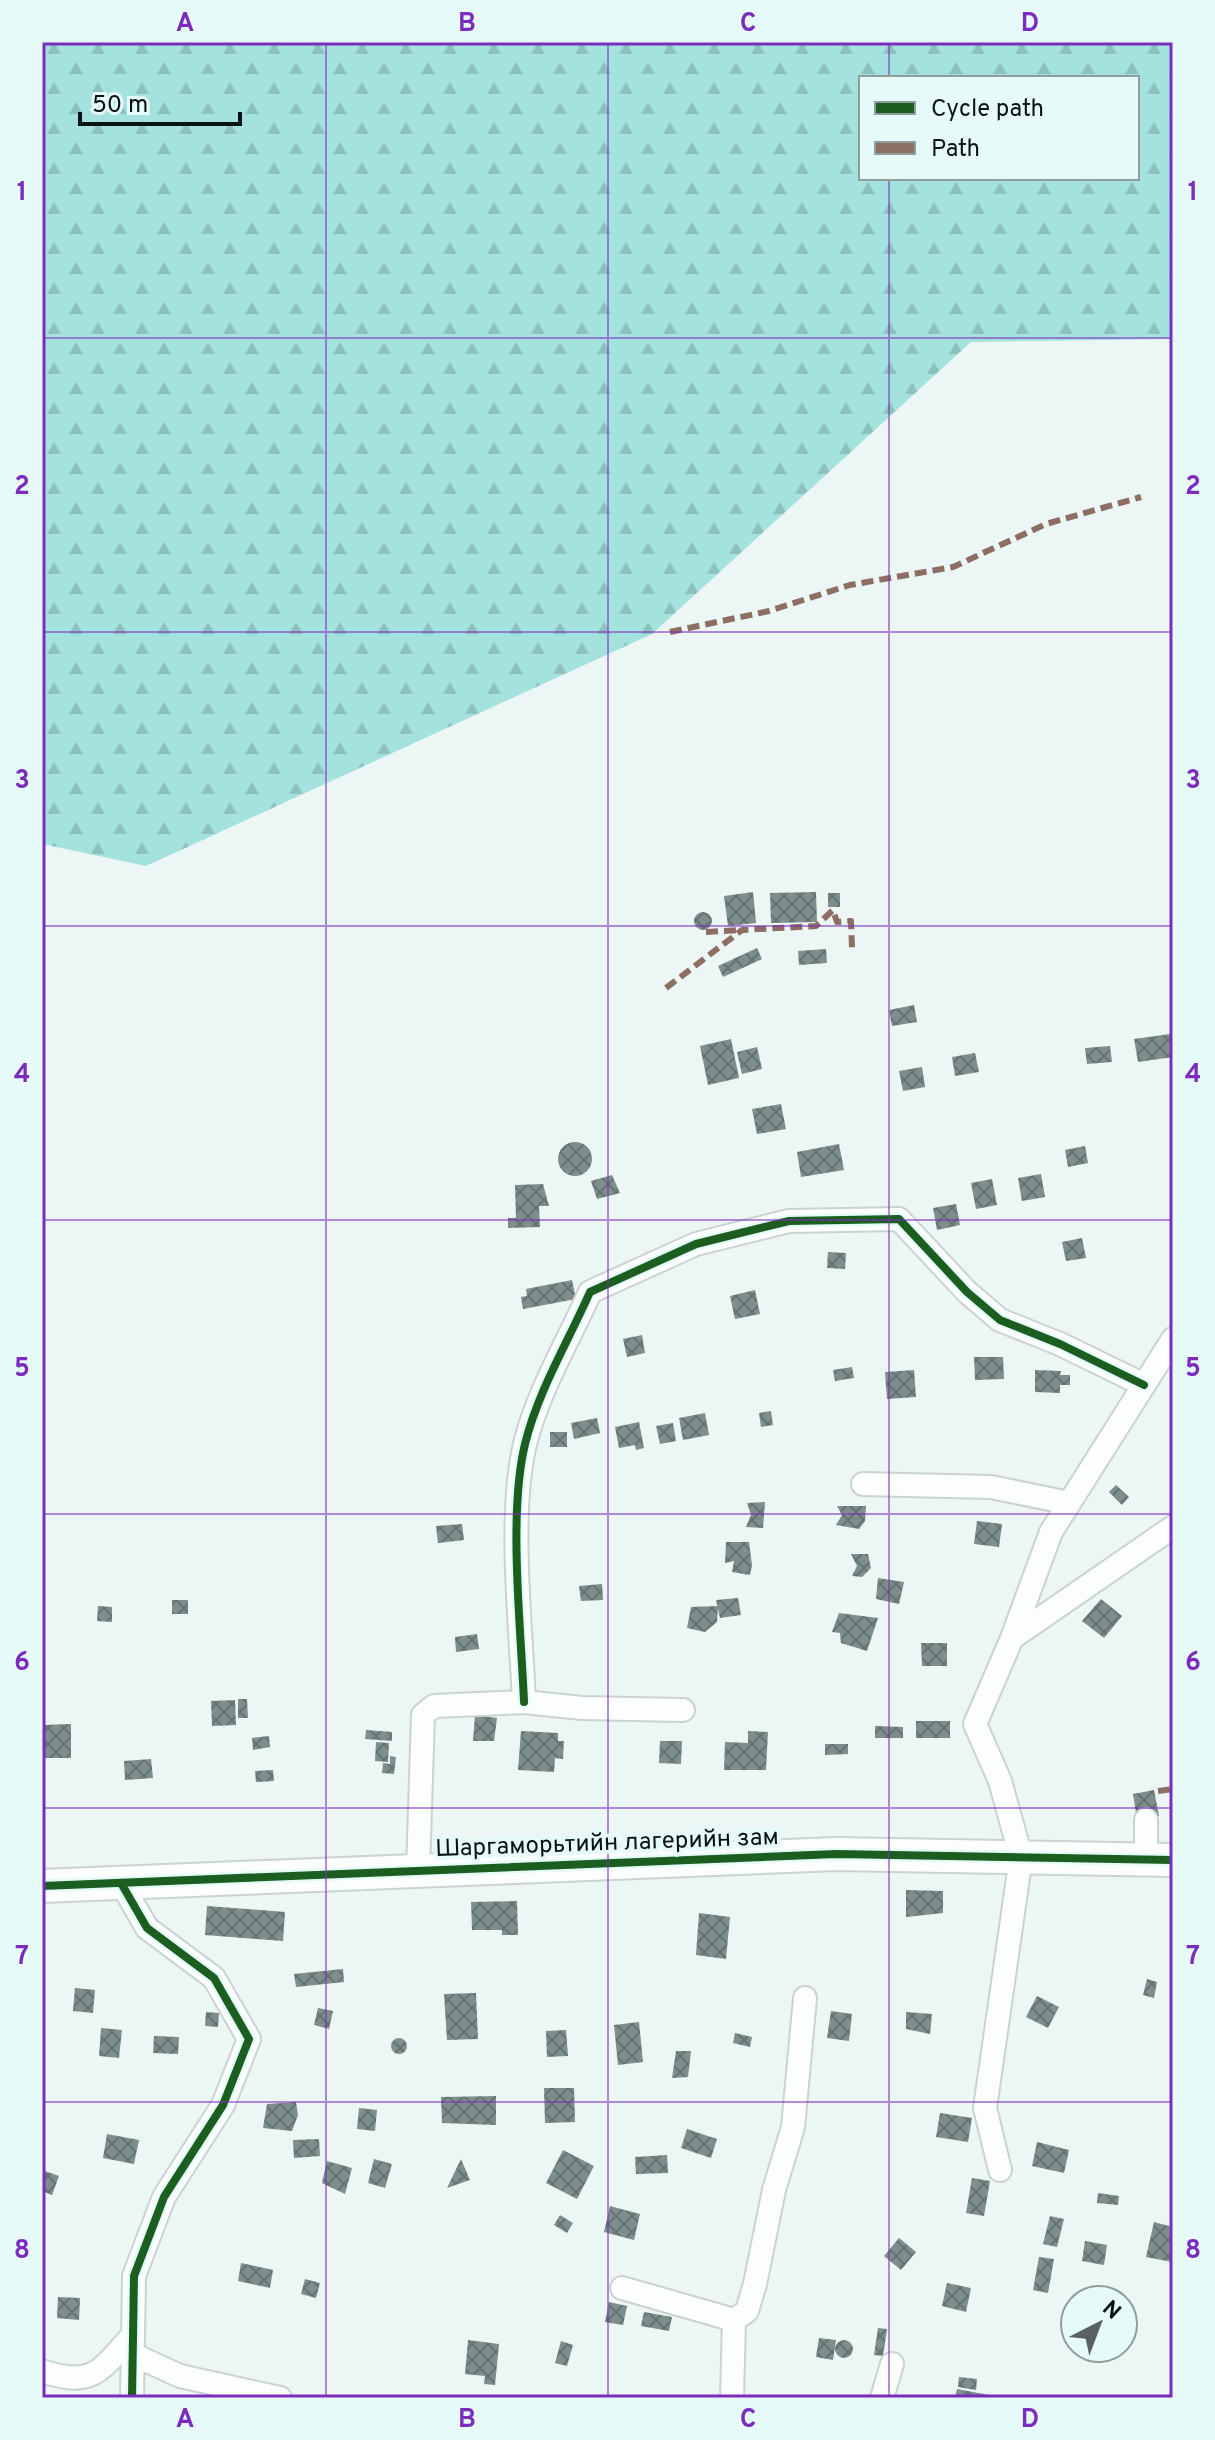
<svg xmlns="http://www.w3.org/2000/svg" width="1215" height="2440" viewBox="0 0 1215 2440" font-family="Overpass,sans-serif">
	<style>
		.forest { fill: url(#forest-firs); fill-rule: evenodd }
		.building { fill: url(#building-cross-hatch) }
		.lines { fill: none; stroke-linecap: round; stroke-linejoin: round }
		.street-casing { stroke: #cad3d2; stroke-width: 26 }
		.secondary-casing { stroke: #cad3d2; stroke-width: 36 }
		.street { stroke: #fcfefe; stroke-width: 22 }
		.secondary { stroke: #fcfefe; stroke-width: 32 }
		.quiet { stroke: #8d6e63; stroke-width: 6; stroke-dasharray: 12 6; stroke-linecap: butt }
		.cycleway-casing { stroke: #e6fbf9; stroke-width: 13 }
		.cycleway { stroke: #1b5e20; stroke-width: 8 }
		.grid { fill: none; stroke: #7b2cbf; stroke-width: 2; stroke-opacity: 0.55 }
		.labels { text-anchor: middle; dominant-baseline: central; stroke-width: 8; stroke-linejoin: round; paint-order: stroke }
		.street-label { font-size: 24px; fill: #0b1212; stroke: #e6fbf9 }
		.neatline { fill: none; stroke: #7b2cbf; stroke-width: 3 }
		.grid-label { font-size: 26px; text-anchor: middle; font-weight: bold; fill: #7b2cbf }
	</style>
	<defs>
		<pattern id="forest-firs" width="22" height="20" patternUnits="userSpaceOnUse" patternTransform="scale(2)"><rect width="22" height="20" fill="#a4e2de"/><path d="M5 1l3.5 6h-7zM16 11l3.5 6h-7z" fill="#8cc1bd"/></pattern>
		<pattern id="building-cross-hatch" width="8" height="8" patternUnits="userSpaceOnUse" patternTransform="scale(2)"><rect width="8" height="8" fill="#7e8e8c"/><path d="M0 0l8 8M0 8l8-8" fill="none" stroke="#657371"/></pattern>
	</defs>
	<rect width="100%" height="100%" fill="#ebf6f5"/>
	<path class="forest" d="M42 42H1173V339L971 342 652 634 146 866 42 844ZM861 78H1137V178H861Z"/>
	<path class="building" d="M753 892 756 923 728 926 724 896Z
		M816 892 817 922 771 923 770 893Z
		M828 893H840V907H828Z
		M694 921a9 9 0 1 1 18 0a9 9 0 1 1-18 0Z
		M757 948 762 959 723 977 718 966Z
		M826 949 827 963 799 965 798 951Z
		M914 1005 917 1022 892 1026 889 1010Z
		M1170 1034 1173 1057 1138 1062 1134 1039Z
		M731 1039 739 1078 708 1085 700 1046Z
		M1110 1046 1112 1062 1087 1064 1085 1048Z
		M757 1047 762 1069 742 1074 737 1052Z
		M975 1053 979 1072 955 1076 952 1057Z
		M922 1067 925 1087 903 1091 899 1071Z
		M781 1104 786 1129 757 1134 752 1109Z
		M558 1159a17 17 0 1 1 34 0a17 17 0 1 1-34 0Z
		M839 1144 844 1170 801 1177 797 1152Z
		M1085 1146 1088 1163 1068 1167 1065 1150Z
		M1041 1174 1045 1197 1022 1201 1018 1178Z
		M612 1175 620 1193 597 1199 591 1181Z
		M992 1179 997 1205 976 1209 971 1183Z
		M543 1184 549 1206H539L540 1227 508 1228V1218H516L515 1185Z
		M956 1204 960 1225 937 1230 933 1208Z
		M1082 1238 1086 1258 1066 1261 1062 1242Z
		M828 1252 846 1253 845 1269 827 1268Z
		M572 1280 576 1299 523 1309 521 1297 527 1296 526 1289Z
		M755 1290 760 1314 735 1319 730 1296Z
		M642 1335 645 1353 627 1357 623 1339Z
		M974 1357H1003L1004 1379 975 1380Z
		M852 1367 854 1378 835 1381 833 1370Z
		M914 1370 916 1397 887 1399 885 1372Z
		M1035 1370 1061 1371 1060 1375H1070V1385H1060V1393L1035 1392Z
		M771 1411 773 1425 761 1427 759 1413Z
		M705 1413 709 1435 683 1440 679 1418Z
		M597 1418 600 1433 574 1439 571 1423Z
		M639 1422 644 1448 636 1450 635 1445 619 1448 615 1427Z
		M673 1423 676 1441 660 1444 656 1426Z
		M550 1432H567V1447H550Z
		M1116 1485 1129 1497 1122 1505 1109 1492Z
		M765 1502 763 1528 746 1527 751 1515 747 1503Z
		M837 1506H866L865 1521 859 1529 836 1525 842 1515Z
		M977 1521 1002 1524 999 1547 974 1544Z
		M462 1524 464 1540 438 1543 436 1526Z
		M726 1542H749L752 1565 750 1575 732 1572 734 1561 725 1563Z
		M851 1554H868L871 1568 862 1577 852 1576 857 1566Z
		M878 1578 904 1582 899 1604 876 1599Z
		M602 1584 603 1600 581 1601 579 1586Z
		M738 1598 741 1615 720 1618 716 1600Z
		M1101 1599 1122 1616 1104 1638 1082 1621Z
		M172 1600H188V1614H172Z
		M98 1606 112 1607V1622L97 1621Z
		M718 1606 717 1622 705 1632 687 1628 691 1607Z
		M839 1613 878 1618 867 1651 841 1643 840 1633 832 1632Z
		M477 1634 479 1649 456 1652 455 1637Z
		M921 1643H947V1666H922Z
		M238 1699H247L248 1718H238Z
		M235 1700 236 1725 212 1726 211 1701Z
		M475 1715 497 1718 494 1741H473Z
		M916 1721H950V1738H916Z
		M71 1724V1758H42V1725Z
		M875 1726 903 1727V1738H875Z
		M366 1730 392 1732V1741L365 1739Z
		M521 1731 558 1733V1741H564L563 1759 555 1758 554 1772 518 1770Z
		M748 1731 768 1732 766 1770H724L725 1742 748 1743Z
		M269 1736 270 1747 253 1750 252 1738Z
		M660 1741H682L681 1764 659 1763Z
		M376 1742 389 1743 388 1762 375 1761Z
		M825 1744H848V1754L825 1755Z
		M390 1756 396 1757 394 1774 382 1773 383 1763 390 1764Z
		M151 1759 153 1778 125 1780 124 1761Z
		M273 1770 274 1781 256 1782 255 1771Z
		M1154 1790 1159 1816 1137 1819 1133 1794Z
		M906 1890 943 1891V1913L906 1917Z
		M517 1901 518 1935H502V1930H472L471 1902Z
		M207 1906 285 1912 283 1941 205 1935Z
		M699 1913 730 1917 726 1959 696 1955Z
		M343 1969 344 1982 296 1987 294 1974Z
		M1147 1979 1157 1982 1154 1998 1143 1995Z
		M75 1988 95 1990 93 2013 73 2011Z
		M476 1993 478 2039 447 2040 444 1994Z
		M1037 1996 1059 2007 1048 2028 1026 2017Z
		M318 2008 333 2011 329 2029 314 2025Z
		M831 2011 852 2014 849 2041 827 2038Z
		M206 2012 219 2013 218 2027 205 2026Z
		M906 2012 932 2014 930 2034 906 2029Z
		M639 2022 643 2062 618 2065 614 2025Z
		M101 2028 122 2030 119 2058 99 2056Z
		M566 2030 568 2056 547 2057 546 2031Z
		M735 2033 752 2037 750 2047 733 2043Z
		M154 2036 179 2037 178 2054 153 2053Z
		M391 2046a8 8 0 1 1 16 0a8 8 0 1 1-16 0Z
		M676 2051H691L688 2077 672 2078Z
		M544 2088H574L575 2122 545 2123Z
		M496 2096V2125L442 2123 441 2097Z
		M296 2102 298 2115 292 2131 263 2128 267 2104Z
		M359 2108 377 2110 375 2131 357 2129Z
		M940 2113 972 2118 968 2142 936 2137Z
		M687 2129 717 2139 711 2158 681 2148Z
		M107 2134 139 2140 134 2164 103 2158Z
		M319 2139 320 2156 294 2158 293 2140Z
		M1037 2142 1069 2150 1064 2173 1032 2166Z
		M563 2150 594 2166 577 2199 546 2183Z
		M667 2155 668 2173 636 2174 635 2157Z
		M374 2159 392 2164 385 2188 368 2183Z
		M461 2159 470 2180 447 2188Z
		M327 2161 352 2168 345 2194 322 2183Z
		M42 2170 59 2176 52 2195 42 2191Z
		M972 2178 990 2181 984 2216 966 2213Z
		M1098 2193 1119 2196 1118 2205 1097 2203Z
		M610 2206 640 2214 634 2240 604 2232Z
		M560 2215 573 2223 567 2233 554 2225Z
		M1050 2216 1064 2219 1057 2247 1043 2244Z
		M1154 2222 1173 2227 1172 2262 1146 2257Z
		M899 2238 916 2252 901 2270 884 2256Z
		M1085 2241 1107 2245 1104 2265 1082 2261Z
		M1039 2257 1054 2259 1048 2293 1033 2290Z
		M241 2263 273 2270 270 2288 238 2281Z
		M305 2279 320 2283 316 2298 301 2294Z
		M947 2283 971 2288 966 2312 942 2306Z
		M58 2297 80 2298 79 2320 57 2318Z
		M609 2302 627 2306 623 2325 605 2322Z
		M644 2312 672 2317 669 2331 641 2326Z
		M878 2328 887 2329 883 2356 874 2355Z
		M819 2338 836 2340 833 2360 816 2357Z
		M468 2340 499 2344 495 2385 484 2384 485 2376 465 2374Z
		M835 2349a9 9 0 1 1 18 0a9 9 0 1 1-18 0Z
		M561 2341 573 2345 567 2366 555 2363Z
		M959 2377 977 2379 976 2390 958 2387Z
		M957 2389 989 2395 988 2398H955Z"/>
	<g class="lines">
		<defs>
			<path id="street" d="M863 1484 991 1487 1069 1503
				M1012 1638 1173 1527
				M524 1702C521 1627 508 1515 525 1444 538 1391 568 1342 590 1292L696 1244 789 1221 899 1219 967 1292 1000 1320 1060 1344 1144 1385
				M1146 1860V1820
				M418 1871 423 1715 434 1706 524 1702 582 1708 683 1710
				M121 1883 147 1928 214 1978 249 2039 223 2105 164 2197 134 2276 132 2398
				M1000 2170 985 2108 1021 1857 1000 1781 975 1724 1012 1638 1051 1532 1173 1339
				M622 2288 734 2320
				M132 2354 180 2376 280 2398
				M42 2371C93 2388 100 2371 132 2336
				M732 2398 734 2320 747 2311 755 2284 774 2190 793 2127 805 1998
				M882 2398 892 2364"/>
			<path id="secondary" d="M42 1886 836 1854 1173 1860"/>
		</defs>
		<use href="#street" class="street-casing"/>
		<use href="#secondary" class="secondary-casing"/>
		<use href="#street" class="street"/>
		<use href="#secondary" class="secondary"/>
		<path class="quiet" d="M670 632 769 611 850 585 953 567 1046 524 1141 497
			M706 932 742 930
			M666 988 742 930 816 926 833 910 837 922 851 921 852 948
			M1158 1791 1173 1789"/>
		<defs>
			<path id="cycleway" d="M524 1702C521 1627 508 1515 525 1444 538 1391 568 1342 590 1292L696 1244 789 1221 899 1219 967 1292 1000 1320 1060 1344 1144 1385
				M121 1883 147 1928 214 1978 249 2039 223 2105 164 2197 134 2276 132 2398
				M42 1886 836 1854 1173 1860"/>
		</defs>
		<use href="#cycleway" class="cycleway-casing"/>
		<use href="#cycleway" class="cycleway"/>
	</g>
	<path class="grid" d="M326 42V2398M608 42V2398M889 42V78M889 178V2398M42 338H1173M42 632H1173M42 926H1173M42 1220H1173M42 1514H1173M42 1808H1173M42 2102H1173"/>
	<g class="labels">
		<g class="street-label">
			<text transform="translate(607 1844) rotate(-2)">Шаргаморьтийн лагерийн зам</text>
		</g>
	</g>
	<rect width="1215" height="2440" fill="none" stroke="#e6fbf9" stroke-width="88"/>
	<rect x="859" y="76" width="280" height="104" fill="#e6fbf9" stroke="#8e9e9d" stroke-width="2"/>
	<rect x="875" y="102" width="40" height="12" fill="#1b5e20" stroke="#8e9e9d" stroke-width="2"/>
	<text x="931" y="116" font-size="24" fill="#0b1212">Cycle path</text>
	<rect x="875" y="142" width="40" height="12" fill="#8d6e63" stroke="#8e9e9d" stroke-width="2"/>
	<text x="931" y="156" font-size="24" fill="#0b1212">Path</text>
	<g transform="translate(1099 2324) rotate(42)"><circle r="38" fill="#e6fbf9" stroke="#8e9e9d" stroke-width="2"/>
	<path d="M0-6L14 30L0 20L-14 30Z" fill="#596261"/>
	<text y="-12" font-size="22" font-weight="bold" text-anchor="middle" fill="#0b1212">N</text>
	</g>
	<path d="M80 112v12h160v-12" fill="none" stroke="#0b1212" stroke-width="4"/>
	<text x="92" y="112" font-size="24" fill="#0b1212" stroke="#e6fbf9" stroke-width="6" paint-order="stroke">50 m</text>
	<rect x="44" y="44" width="1127" height="2352" class="neatline"/>
	<g class="grid-label">
		<text x="185" y="31">A</text>
		<text x="467" y="31">B</text>
		<text x="748" y="31">C</text>
		<text x="1030" y="31">D</text>
		<text x="22" y="200">1</text>
		<text x="1193" y="200">1</text>
		<text x="22" y="494">2</text>
		<text x="1193" y="494">2</text>
		<text x="22" y="788">3</text>
		<text x="1193" y="788">3</text>
		<text x="22" y="1082">4</text>
		<text x="1193" y="1082">4</text>
		<text x="22" y="1376">5</text>
		<text x="1193" y="1376">5</text>
		<text x="22" y="1670">6</text>
		<text x="1193" y="1670">6</text>
		<text x="22" y="1964">7</text>
		<text x="1193" y="1964">7</text>
		<text x="22" y="2258">8</text>
		<text x="1193" y="2258">8</text>
		<text x="185" y="2427">A</text>
		<text x="467" y="2427">B</text>
		<text x="748" y="2427">C</text>
		<text x="1030" y="2427">D</text>
	</g>
</svg>
